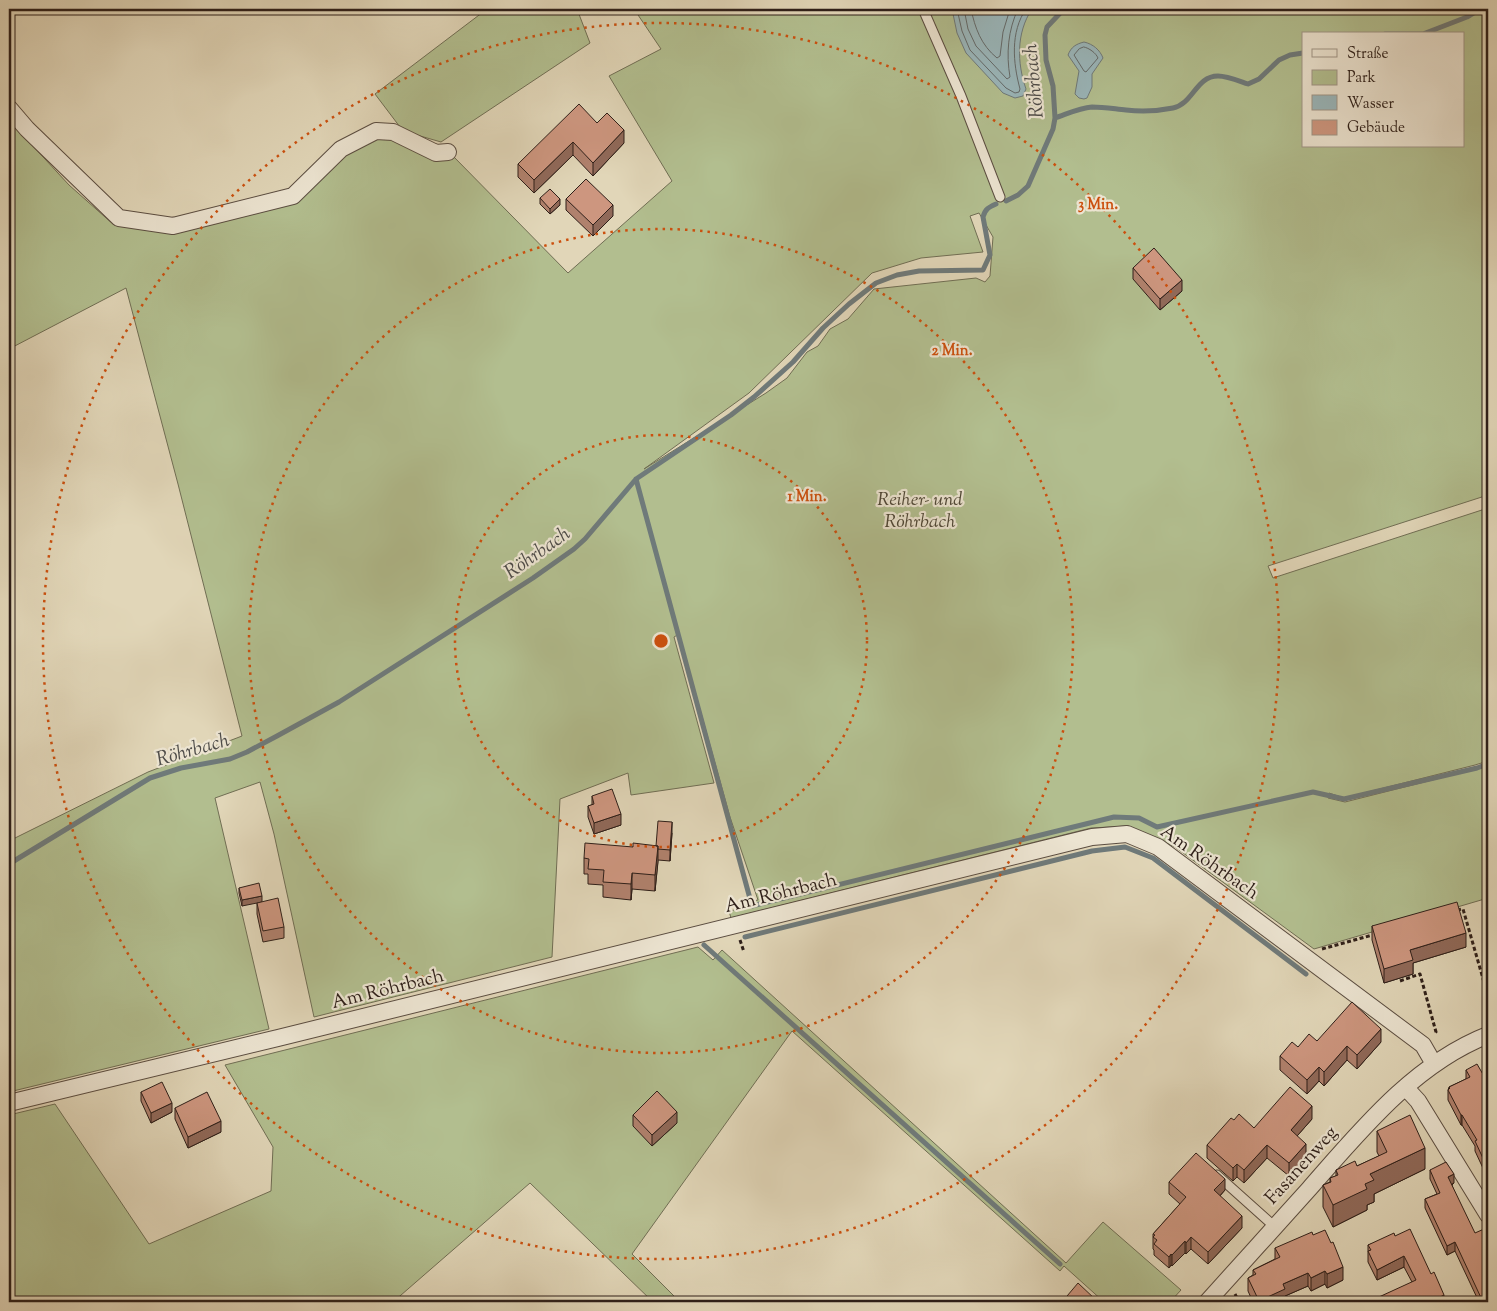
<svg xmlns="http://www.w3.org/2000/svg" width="1497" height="1311" viewBox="0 0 1497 1311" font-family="'Sorts Mill Goudy',serif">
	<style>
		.green { fill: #b2be8f; stroke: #706e54; fill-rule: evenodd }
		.water { fill: #9ab6ba; stroke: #6f7a7a }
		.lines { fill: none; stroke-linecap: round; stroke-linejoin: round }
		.shore { stroke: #646a6a; stroke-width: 1 }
		.stream { stroke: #6f7a7a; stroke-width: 5 }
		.lane-casing { stroke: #5b4d41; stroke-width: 11 }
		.street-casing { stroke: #5b4d41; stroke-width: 18 }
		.path { stroke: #2e1f19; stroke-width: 3; stroke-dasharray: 4 2.5; stroke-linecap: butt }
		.lane { stroke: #ece4d1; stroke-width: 9 }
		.street { stroke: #ece4d1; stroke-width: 16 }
		.wall { fill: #b0816d; stroke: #2e1f19 }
		.shaded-wall { fill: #906959; stroke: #2e1f19 }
		.building { fill: #cd967f; stroke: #2e1f19 }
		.ring { fill: none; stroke: #cc500e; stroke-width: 2.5; stroke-dasharray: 2.5 5 }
		.labels { text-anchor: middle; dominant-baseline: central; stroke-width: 4.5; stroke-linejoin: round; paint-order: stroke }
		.park-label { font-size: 19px; font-style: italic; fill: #4f4736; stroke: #ece4d1 }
		.street-label { font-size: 19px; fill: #2e1f19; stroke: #ece4d1 }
		.water-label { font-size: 20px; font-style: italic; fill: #4e4c49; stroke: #ece4d1 }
		.centre { fill: #cc500e; stroke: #ece4d1; stroke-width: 2.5 }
		.ring-label { font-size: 15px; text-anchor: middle; font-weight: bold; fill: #cc500e; stroke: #ece4d1; stroke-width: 4.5; stroke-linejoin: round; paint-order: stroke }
	</style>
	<rect width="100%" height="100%" fill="#e1d6b8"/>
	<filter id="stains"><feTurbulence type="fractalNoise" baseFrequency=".004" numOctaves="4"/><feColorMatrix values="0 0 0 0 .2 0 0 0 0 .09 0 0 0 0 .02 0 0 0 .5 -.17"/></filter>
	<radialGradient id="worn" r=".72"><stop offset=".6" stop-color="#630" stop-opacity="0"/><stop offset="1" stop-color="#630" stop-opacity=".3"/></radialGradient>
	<path class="green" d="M487 9H577L590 43 441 142 403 131 375 94Z
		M634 9H1488V495L1268 566 1273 578 1488 508V761L1475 765 1344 798 1329 793 1328 798 1345 802 1488 766V898L1314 949 1175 847 1128 826 1091 828 731 918 729 911 749 907 748 902 758 900 730 817 679 634 674 637 714 783 631 795 628 773 560 799 552 957 314 1017 274 834 260 782 215 798 269 1029 9 1092V841L148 772 242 736 178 484 126 288 9 349V120L69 185 114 225 172 232 296 202 343 154 377 137H393L453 156 568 273 672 181 609 76 661 49ZM1303 34H1463V146H1303ZM979 213 993 237 990 276 985 282 976 278 874 289 848 319 830 329 818 346 807 352 787 378 766 393 644 469 749 393 872 273 921 258 983 252 970 216Z
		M698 947 713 960 722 950 1066 1263 1103 1222 1181 1290 1170 1302H1104L1064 1266 1060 1271 792 1031 632 1254 680 1302H653L530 1183 393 1302H9V1115L55 1104 149 1244 271 1191 273 1147 225 1065Z"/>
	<path class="water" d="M952 9H1032C1016 33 1017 63 1026 89L1023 96 1015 98 1003 93 966 53 957 33Z
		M1084 42C1093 44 1100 50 1103 58L1092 74V87L1087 98 1084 99 1079 98 1075 94 1079 71 1068 55C1071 47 1076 44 1084 42Z"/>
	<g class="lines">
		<path class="shore" d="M957 9 962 31 970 50 1006 88 1015 93 1019 92 1020 89C1013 63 1010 32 1026 9
			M964 9 968 29 976 46 1007 79 1010 77C1006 54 1008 30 1018 9
			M971 9C975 28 981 45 997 58L1000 56 1003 32 1010 9
			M1084 47C1089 48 1096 53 1098 58L1086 72 1084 71 1074 55 1079 49Z"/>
		<path class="stream" d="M1385 34H1423L1467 17 1480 9
			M1055 118C1067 114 1079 108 1092 107 1104 107 1115 109 1126 110 1142 112 1158 111 1173 108 1193 104 1196 76 1218 76 1227 76 1239 81 1248 84L1259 79 1279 60 1290 55 1303 53
			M1006 201 1018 195 1028 186 1053 129 1055 118 1053 86 1046 60 1045 35 1047 27 1064 9
			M636 479 752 906 1114 817 1139 818 1157 827 1313 792 1344 799 1477 768 1488 764
			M9 864 150 778 181 768 230 759 247 752 277 736 339 702 533 578 574 549 585 539 636 479 731 415 754 397 793 362 823 328 849 304 876 283 897 275 919 271 983 270 990 255 983 217C985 209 989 207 996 204
			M745 937 1092 851 1125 847 1153 858 1306 974
			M704 945 1060 1264"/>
		<defs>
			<path id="lane" d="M923 9 961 96 1000 197
				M1217 1175 1275 1227"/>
			<path id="street" d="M9 108 27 129 119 218 173 226 293 196 341 149 376 131 393 132 436 153 448 152
				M1406 1088 1418 1101 1488 1215
				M9 1103 278 1038 1092 837 1127 834 1158 847 1423 1045 1434 1064
				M1207 1302C1241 1264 1275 1227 1309 1189 1360 1131 1414 1064 1488 1035"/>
		</defs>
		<use href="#lane" class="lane-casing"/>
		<use href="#street" class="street-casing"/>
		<path class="path" d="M1457 910 1463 909 1488 996
			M740 940 744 952
			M1322 949 1376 934
			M1400 981 1420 974 1436 1032 1434 1034
			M1235 1294 1239 1302"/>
		<use href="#lane" class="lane"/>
		<use href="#street" class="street"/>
	</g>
	<path class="wall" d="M597 123 624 143 593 176 573 155 534 193 518 177V164Z
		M540 198 560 205 550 214 540 204Z
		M566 199 613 216 593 236 566 210Z
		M1133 268 1182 291 1160 310 1133 279Z
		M592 796 621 825 594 834 588 817V806L592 805Z
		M672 833 670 861 658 860 655 891 632 889 631 900 603 897V885L588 884V874H584V858L633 847 656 846Z
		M239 888 262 896 242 906 239 893Z
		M257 903 284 927V938L263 942 257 914Z
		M1372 926 1466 947 1413 963V974L1384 983 1372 940Z
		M1317 1041 1381 1042 1357 1069 1347 1060 1324 1086 1319 1081 1307 1094 1280 1070V1056L1298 1047Z
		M1466 1070 1488 1083V1179L1475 1151V1146L1462 1125H1461L1448 1100V1090L1449 1087 1466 1079Z
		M141 1092 172 1112 151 1123 141 1101Z
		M175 1108 221 1132 188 1148 175 1119Z
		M633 1115 677 1123 652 1146 633 1126Z
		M1312 1119 1297 1136 1306 1157 1289 1176 1267 1158 1244 1183 1237 1177 1233 1181 1207 1158V1145L1234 1120 1254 1128Z
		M1377 1131 1425 1169 1374 1194V1202L1367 1205V1210L1333 1227 1323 1207V1185L1330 1182V1178L1336 1176V1170L1357 1166 1379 1156 1377 1152Z
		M1430 1170 1454 1183 1452 1185 1488 1302H1479L1455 1251 1447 1255 1425 1208V1199L1437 1194 1430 1179Z
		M1169 1182 1225 1190 1220 1196 1242 1228 1208 1264 1191 1249 1186 1254 1185 1253 1172 1266 1171 1265 1169 1268 1154 1255V1250L1153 1249V1234L1180 1204 1169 1194Z
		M1395 1236 1444 1302 1412 1282 1404 1267 1377 1280 1368 1262V1245Z
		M1275 1248 1343 1280 1327 1288 1325 1284 1311 1291 1308 1286 1285 1296V1302H1253L1248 1291V1278L1253 1275V1270L1275 1259Z"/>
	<path class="shaded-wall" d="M624 130V143L593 176V163Z
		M573 142V155L534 193V180Z
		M560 199V205L550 214V209Z
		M613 205V216L593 236V225Z
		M1182 280V291L1160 310V299Z
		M621 814V825L594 834V823Z
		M672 822V833L670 861V850Z
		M658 846V862L655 891V875Z
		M632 873V889L631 900V884Z
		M262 896V902L242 906V900Z
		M1466 933V947L1413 963V974L1384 983V969L1410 950Z
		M1381 1029V1042L1357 1069V1055Z
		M1347 1046V1060L1324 1086V1072Z
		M1319 1067V1081L1307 1094V1080Z
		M172 1103V1112L151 1123V1113Z
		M1312 1106V1119L1291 1143V1130Z
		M677 1112V1123L652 1146V1135Z
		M1461 1115H1462V1125H1461Z
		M221 1121V1132L188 1148V1137Z
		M1306 1144V1157L1289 1176V1163Z
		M1267 1145V1158L1244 1183V1170Z
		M1425 1148V1169L1374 1194V1202L1367 1205V1210L1333 1227V1205L1365 1184 1370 1174Z
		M1237 1164V1177L1233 1181V1168Z
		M1454 1174V1183L1448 1186V1177Z
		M1225 1179V1190L1214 1202V1190Z
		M1242 1216V1228L1208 1264V1252Z
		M1191 1237V1249L1186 1254V1243Z
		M1185 1241V1253L1172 1266V1255Z
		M1455 1242V1251L1447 1255V1246Z
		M1171 1254V1265L1169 1268V1257Z
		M1404 1256V1267L1377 1280V1270Z
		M1343 1267V1280L1327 1288V1274Z
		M1325 1271V1284L1311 1291V1278Z
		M1308 1273V1286L1285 1296V1302H1259V1301L1283 1284Z
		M1444 1295V1302H1430Z"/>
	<path class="building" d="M579 104 597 123 607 113 624 130 593 163 573 142 534 180 518 164Z
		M586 179 613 205 593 225 566 199Z
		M550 189 560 199 550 209 540 198Z
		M1154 248 1182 280 1160 299 1133 268Z
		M612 789 621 814 594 823 588 806 594 804 592 796Z
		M658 821 672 822 670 850 658 849V846H656Z
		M585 843 633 847V843L658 846 655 875 632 873 631 884 603 882 604 870 588 869 589 859 584 858Z
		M259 883 262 896 242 900 239 888Z
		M278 898 284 927 263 931 257 903Z
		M1457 902 1466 933 1410 950 1413 960 1384 969 1372 926Z
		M1352 1002 1381 1029 1357 1055 1347 1046 1324 1072 1319 1067 1307 1080 1280 1056 1292 1042 1298 1047 1309 1034 1317 1041Z
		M1477 1064 1488 1083V1169L1475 1141 1477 1140 1462 1115H1461L1448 1090 1450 1088 1449 1087 1470 1077 1466 1070Z
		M162 1082 172 1103 151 1113 141 1092Z
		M1290 1087 1312 1106 1291 1130 1306 1144 1289 1163 1267 1145 1244 1170 1237 1164 1233 1168 1207 1145 1231 1118 1234 1120 1239 1114 1254 1128Z
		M657 1091 677 1112 652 1135 633 1115Z
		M207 1092 221 1121 188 1137 175 1108Z
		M1410 1115 1425 1148 1370 1174 1374 1180 1365 1184 1367 1189 1333 1205 1323 1185 1331 1182 1330 1178 1338 1175 1336 1170 1355 1161 1357 1166 1387 1152 1377 1131Z
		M1196 1153 1225 1179 1214 1190 1242 1216 1208 1252 1191 1237 1186 1243 1185 1241 1172 1255 1171 1254 1169 1257 1154 1244 1157 1240 1153 1237 1155 1235 1153 1234 1186 1197 1169 1182Z
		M1446 1162 1454 1174 1448 1177 1475 1233 1484 1229 1488 1236V1302H1483L1455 1242 1447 1246 1425 1199 1440 1193 1430 1170Z
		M1410 1229 1431 1274 1434 1272 1444 1295 1430 1302H1368L1416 1280 1404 1256 1377 1270 1368 1251 1371 1250 1368 1245 1394 1233 1395 1236Z
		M1325 1230 1331 1243 1333 1242 1343 1267 1327 1274 1325 1271 1311 1278 1308 1273 1283 1284 1285 1289 1259 1301 1248 1278 1256 1274 1253 1270 1280 1257 1275 1248 1312 1232 1313 1235Z
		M1078 1283 1096 1300 1094 1302H1062Z"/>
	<g class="ring">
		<circle cx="661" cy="641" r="206"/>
		<circle cx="661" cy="641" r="412"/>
		<circle cx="661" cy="641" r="618"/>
	</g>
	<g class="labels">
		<g class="park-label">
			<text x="920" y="500">Reiher- und<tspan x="920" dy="22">Röhrbach</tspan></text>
		</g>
		<g class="street-label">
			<text transform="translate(1209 863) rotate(35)">Am Röhrbach</text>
			<text transform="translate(781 894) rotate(-14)">Am Röhrbach</text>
			<text transform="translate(388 990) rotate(-14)">Am Röhrbach</text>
			<text transform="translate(1302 1166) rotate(-48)">Fasanenweg</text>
		</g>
		<g class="water-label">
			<text transform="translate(1035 81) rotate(-95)">Röhrbach</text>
			<text transform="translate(538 554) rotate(-35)">Röhrbach</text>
			<text transform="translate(193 751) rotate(-16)">Röhrbach</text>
		</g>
	</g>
	<circle cx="661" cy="641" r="8" class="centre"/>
	<g class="ring-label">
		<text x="1098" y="209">3 Min.</text>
		<text x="952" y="355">2 Min.</text>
		<text x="807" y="501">1 Min.</text>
	</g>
	<rect width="1497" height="1311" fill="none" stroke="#e1d6b8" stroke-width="30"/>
	<rect x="10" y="10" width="1477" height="1291" fill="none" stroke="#2e1f19" stroke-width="2.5"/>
	<rect x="15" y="15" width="1467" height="1281" fill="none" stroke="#2e1f19"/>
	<rect x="1302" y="32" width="162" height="115" fill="#ece4d1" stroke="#a09587"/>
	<rect x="1312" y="49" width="25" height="8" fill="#ece4d1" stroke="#a09587"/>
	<text x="1347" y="58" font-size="15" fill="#2e1f19">Straße</text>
	<rect x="1312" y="70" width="25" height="15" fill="#b2be8f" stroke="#a09587"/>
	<text x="1347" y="82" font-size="15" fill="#2e1f19">Park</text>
	<rect x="1312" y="95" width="25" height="15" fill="#9ab6ba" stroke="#a09587"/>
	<text x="1347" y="108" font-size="15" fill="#2e1f19">Wasser</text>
	<rect x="1312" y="120" width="25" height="15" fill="#cd967f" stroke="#a09587"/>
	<text x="1347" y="132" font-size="15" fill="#2e1f19">Gebäude</text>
	<rect width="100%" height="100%" filter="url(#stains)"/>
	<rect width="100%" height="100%" fill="url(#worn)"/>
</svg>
